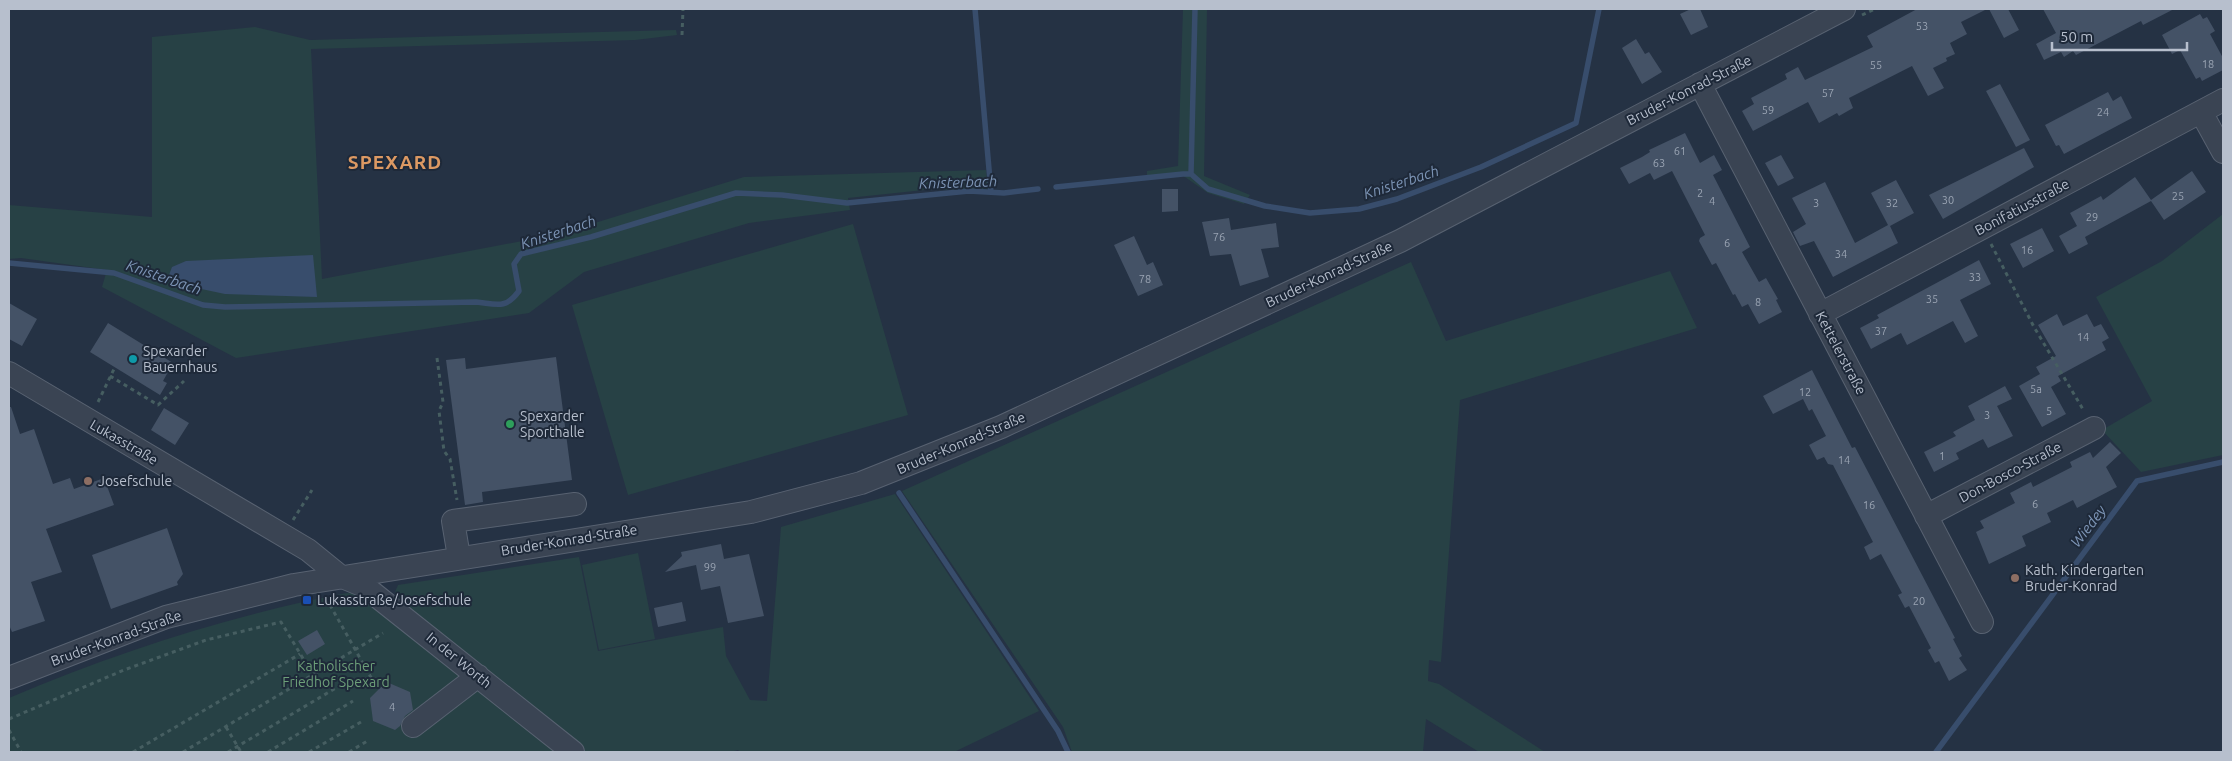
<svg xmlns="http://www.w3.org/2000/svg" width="2232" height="761" viewBox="0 0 2232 761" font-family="Ubuntu,sans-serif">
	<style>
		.green { fill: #274145 }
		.water { fill: #384d6c }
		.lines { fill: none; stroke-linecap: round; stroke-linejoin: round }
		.stream { stroke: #384d6c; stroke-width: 5.5 }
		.building { fill: #445266 }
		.minor-casing { stroke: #586271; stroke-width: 24 }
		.path { stroke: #465e61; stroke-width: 3; stroke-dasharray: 4 4; stroke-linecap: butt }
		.minor { stroke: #3a4453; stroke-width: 22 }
		.culture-dot { fill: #0f9aa8; stroke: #1e2939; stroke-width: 2 }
		.leisure-dot { fill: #2e9e5b; stroke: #1e2939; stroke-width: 2 }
		.education-dot { fill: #8d6e63; stroke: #1e2939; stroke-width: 2 }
		.transit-dot { fill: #1a4fb4; stroke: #1e2939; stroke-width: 2 }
		.labels { text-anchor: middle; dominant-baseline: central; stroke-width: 4; stroke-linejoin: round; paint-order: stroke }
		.number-label { font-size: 11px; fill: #9aa4b3 }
		.street-label { font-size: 14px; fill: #b7bfcd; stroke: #1e2939 }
		.poi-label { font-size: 14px; fill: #b7bfcd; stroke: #1e2939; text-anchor: start }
		.park-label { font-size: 14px; fill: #6d9f79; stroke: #1e2939 }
		.water-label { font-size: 15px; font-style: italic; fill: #7d95b6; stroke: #1e2939 }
		.district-label { font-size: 19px; font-weight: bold; letter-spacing: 1px; fill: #dc9963; stroke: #1e2939 }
	</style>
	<rect width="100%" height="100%" fill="#253244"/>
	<path class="green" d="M1183 9H1207L1204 176 1250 195 1244 204 1208 193 1182 175 1147 180V171L1178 166Z
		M255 27 310 40 676 30 677 35 635 40 311 49 322 279 559 234 744 177 986 170 988 189 924 190 848 198 850 210 749 223 584 272 529 313 236 358 102 287 107 270 21 258 9 259V205L152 217V37Z
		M2223 214V455L2141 472 2102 430 2152 401 2096 297 2162 261Z
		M853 224 908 415 628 495 572 305Z
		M1411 262 1446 341 1670 271 1697 328 1460 400 1441 662 1429 660 1428 681 1439 684 1545 752H1479L1426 719 1423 752H1072L1063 727 902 491Z
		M895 494 1039 711 954 752H740L738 750 731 752H586L398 600 395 592 398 585 579 557 598 651 723 627 726 656 750 700 767 701 781 527Z
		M638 553 655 639 599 650 582 565Z
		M352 592 392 618 556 752H9V698C119 651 235 614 352 592Z"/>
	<path class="water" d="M313 255 317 297 225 294 173 283 169 275 172 267 186 261Z"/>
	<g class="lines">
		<path class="stream" d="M975 9 991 192
			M1191 174 1195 9
			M1056 187 1183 174H1191L1208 189 1265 206 1310 213 1359 209 1397 199 1481 167 1576 123 1599 9
			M9 263 114 273 203 305 225 307 476 302C496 304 505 310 519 291L514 264 521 254 591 237 736 193 782 195 847 203 969 191 1004 193 1038 189
			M899 493 1058 731 1068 752
			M1936 752 2137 481 2223 462"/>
	</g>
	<path class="building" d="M1691 9H1700L1708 27 1691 35 1680 14Z
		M1917 9H1987L1961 22 1967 34 1950 43 1955 54 1946 58 1947 61 1933 68 1944 88 1928 96 1912 66 1849 98 1853 108 1839 116 1837 113 1819 123 1808 102 1753 131 1742 111 1754 104 1751 98 1787 79 1785 74 1798 67 1805 80 1873 47 1867 36Z
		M1989 9H2008L2019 30 2004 38Z
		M2043 9H2174L2143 25 2141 21 2076 55 2073 51 2064 57 2061 52 2044 60 2036 44 2056 33Z
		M2200 14 2203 19 2207 17 2215 31 2210 34 2223 58V70L2202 81 2200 77 2196 79 2180 50 2172 54 2162 35Z
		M1636 39 1645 54 1649 52 1662 72 1642 84 1622 48Z
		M2000 84 2030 140 2016 147 1986 91Z
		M2108 92 2113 101 2121 96 2132 118 2064 154 2059 145 2056 146 2045 125Z
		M1685 133 1700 163 1714 155 1722 170 1713 175 1750 247 1742 252 1759 282 1766 278 1778 299 1776 300 1782 312 1759 324 1748 304 1742 307 1735 294 1733 295 1716 263 1712 265 1699 241 1700 238 1705 235 1672 171 1654 180 1650 173 1629 184 1620 168 1642 157 1650 152 1649 150Z
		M2024 148 2034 167 1943 219 1929 195Z
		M1781 155 1794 178 1778 186 1765 163Z
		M2192 171 2206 192 2164 220 2151 201 2085 237 2088 244 2069 254 2059 236 2077 226 2070 213 2101 196 2103 200 2135 177 2151 200Z
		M1896 180 1914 213 1890 226 1898 243 1833 277 1814 241 1800 246 1793 232 1806 224 1792 198 1825 182 1855 243 1888 225 1871 193Z
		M1162 189H1178V211L1162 212Z
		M1229 218 1231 230 1276 223 1279 247 1261 249 1269 277 1240 286 1231 254 1210 256 1202 222Z
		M2042 228 2054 251 2023 268 2010 244Z
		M1134 236 1147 265 1153 262 1163 285 1138 296 1114 245Z
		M1979 260 1991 284 1960 300 1978 336 1965 343 1953 321 1907 345 1901 333 1871 349 1860 328 1879 318 1877 315Z
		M9 303 37 319 22 346 9 339Z
		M2057 314 2063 326 2087 314 2094 327 2101 324 2109 338 2102 342 2106 350 2058 376 2061 381 2051 387 2066 414 2042 427 2019 386 2040 374 2036 367 2056 356 2038 325Z
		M108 323 173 363 163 381 167 383 160 395 90 352Z
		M556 357 572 480 482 492 483 502 465 505 446 360 465 358 466 369Z
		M1812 370 1852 448 1855 447 1955 638 1953 639 1962 656 1959 658 1967 670 1949 681 1939 661 1935 663 1928 650 1931 648 1909 606 1905 608 1898 595 1902 593 1881 554 1870 560 1864 547 1873 542 1833 465 1828 464 1824 457 1817 460 1809 445 1826 436 1812 409 1809 411 1803 399 1773 414 1763 396Z
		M2005 386 2012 399 1997 406 2013 436 1988 448 1983 439 1956 453 1959 459 1934 472 1924 452 1956 436 1953 432 1975 420 1968 406Z
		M9 407H11L20 434 34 429 53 484 70 478 74 489 104 478 114 505 46 529 62 572 31 582 45 621 12 632 9 625Z
		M164 408 189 423 175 445 151 430Z
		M2110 442 2121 453 2106 467 2117 487 2077 508 2073 500 2047 513 2051 522 2022 536 2026 546 1989 564 1976 532 1984 528 1980 521 2015 503 2010 493 2031 482 2033 487 2072 467 2070 462 2090 452 2093 458Z
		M167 528 183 574 177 582 178 585 111 609 92 555Z
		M721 544 724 559 749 554 764 616 728 623 720 586 701 590 696 565 665 572 682 556 681 552Z
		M682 602 686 621 658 627 654 608Z
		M317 630 325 644 307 655 298 641Z
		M389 683 410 692 413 710 405 716 400 726 395 730 373 721 370 698 383 685 385 686Z"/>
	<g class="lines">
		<defs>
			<path id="minor" d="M1700 84 1982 622
				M2201 112 2223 152
				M1820 314 2223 100
				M9 373 308 550 340 576 364 586 573 752
				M1926 516 2094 428
				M459 557 453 521 575 504
				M9 678 166 617 294 585 751 512 861 483 1001 427 1400 241 1844 9
				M413 726 478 676"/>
		</defs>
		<use href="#minor" class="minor-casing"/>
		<path class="path" d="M1862 15 1875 9
			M682 35 683 9
			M1991 244 2034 327 2084 411
			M437 358 443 402 439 411 444 451 450 459 457 500
			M110 376 158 405 184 381
			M98 402 115 367
			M293 520 312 490
			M326 598 373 681
			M9 719 124 670 206 640 281 622 313 675
			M226 727 241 752
			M9 730 21 752
			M133 752 300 654
			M183 752 383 633
			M228 752 346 682
			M268 752 353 701
			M309 752 361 722
			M349 752 369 740"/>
		<use href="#minor" class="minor"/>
	</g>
	<circle class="culture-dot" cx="133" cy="359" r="5"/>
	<circle class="leisure-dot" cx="510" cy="424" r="5"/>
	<g class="education-dot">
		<circle cx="88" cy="481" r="5"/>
		<circle cx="2015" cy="578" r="5"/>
	</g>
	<rect class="transit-dot" x="302" y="595" width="10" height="10" rx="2.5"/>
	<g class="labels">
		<g class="number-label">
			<text x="1922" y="26">53</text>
			<text x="2208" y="64">18</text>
			<text x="1876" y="65">55</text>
			<text x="1828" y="93">57</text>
			<text x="1768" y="110">59</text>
			<text x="2103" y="112">24</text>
			<text x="1680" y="151">61</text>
			<text x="1659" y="163">63</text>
			<text x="1700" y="193">2</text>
			<text x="2178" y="196">25</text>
			<text x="1948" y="200">30</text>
			<text x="1712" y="201">4</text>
			<text x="1816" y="203">3</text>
			<text x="1892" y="203">32</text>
			<text x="2092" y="217">29</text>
			<text x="1219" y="237">76</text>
			<text x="1727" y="243">6</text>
			<text x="2027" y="250">16</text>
			<text x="1841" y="254">34</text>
			<text x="1975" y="277">33</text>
			<text x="1145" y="279">78</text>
			<text x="1932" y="299">35</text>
			<text x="1758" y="302">8</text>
			<text x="1881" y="331">37</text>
			<text x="2083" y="337">14</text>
			<text x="2036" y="389">5a</text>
			<text x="1805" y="392">12</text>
			<text x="2049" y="411">5</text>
			<text x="1987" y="415">3</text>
			<text x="1942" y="456">1</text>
			<text x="1844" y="460">14</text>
			<text x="2035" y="504">6</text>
			<text x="1869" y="505">16</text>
			<text x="710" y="567">99</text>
			<text x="1919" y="601">20</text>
			<text x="392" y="707">4</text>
		</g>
		<g class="street-label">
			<text transform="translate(1689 90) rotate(-27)">Bruder-Konrad-Straße</text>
			<text transform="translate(2022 207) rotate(-28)">Bonifatiusstraße</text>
			<text transform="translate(1329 274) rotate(-25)">Bruder-Konrad-Straße</text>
			<text transform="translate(1841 353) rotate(62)">Kettelerstraße</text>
			<text transform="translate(124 442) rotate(30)">Lukasstraße</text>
			<text transform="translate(961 443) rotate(-23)">Bruder-Konrad-Straße</text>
			<text transform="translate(2010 472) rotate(-28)">Don-Bosco-Straße</text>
			<text transform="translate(569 540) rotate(-9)">Bruder-Konrad-Straße</text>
			<text transform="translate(116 638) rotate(-20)">Bruder-Konrad-Straße</text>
			<text transform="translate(459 660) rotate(39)">In der Worth</text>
		</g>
		<g class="poi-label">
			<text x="143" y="351">Spexarder<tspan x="143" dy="16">Bauernhaus</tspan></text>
			<text x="520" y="416">Spexarder<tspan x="520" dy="16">Sporthalle</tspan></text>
			<text x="98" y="481">Josefschule</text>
			<text x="2025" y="570">Kath. Kindergarten<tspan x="2025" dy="16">Bruder-Konrad</tspan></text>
			<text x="317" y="600">Lukasstraße/Josefschule</text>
		</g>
		<g class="park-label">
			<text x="336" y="666">Katholischer<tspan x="336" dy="16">Friedhof Spexard</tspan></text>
		</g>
		<g class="water-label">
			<text transform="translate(958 182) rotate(-2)">Knisterbach</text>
			<text transform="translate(1401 182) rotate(-18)">Knisterbach</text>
			<text transform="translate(558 232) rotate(-18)">Knisterbach</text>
			<text transform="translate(164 277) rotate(19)">Knisterbach</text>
			<text transform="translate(2088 526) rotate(-53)">Wiedey</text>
		</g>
		<g class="district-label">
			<text x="395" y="162">SPEXARD</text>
		</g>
	</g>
	<rect width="2232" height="761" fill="none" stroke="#b7bfcd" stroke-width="20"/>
	<path d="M2052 42v8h135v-8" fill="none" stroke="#b7bfcd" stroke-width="2.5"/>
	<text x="2060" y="42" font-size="15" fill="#b7bfcd" stroke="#1e2939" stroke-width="4" paint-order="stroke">50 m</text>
</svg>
